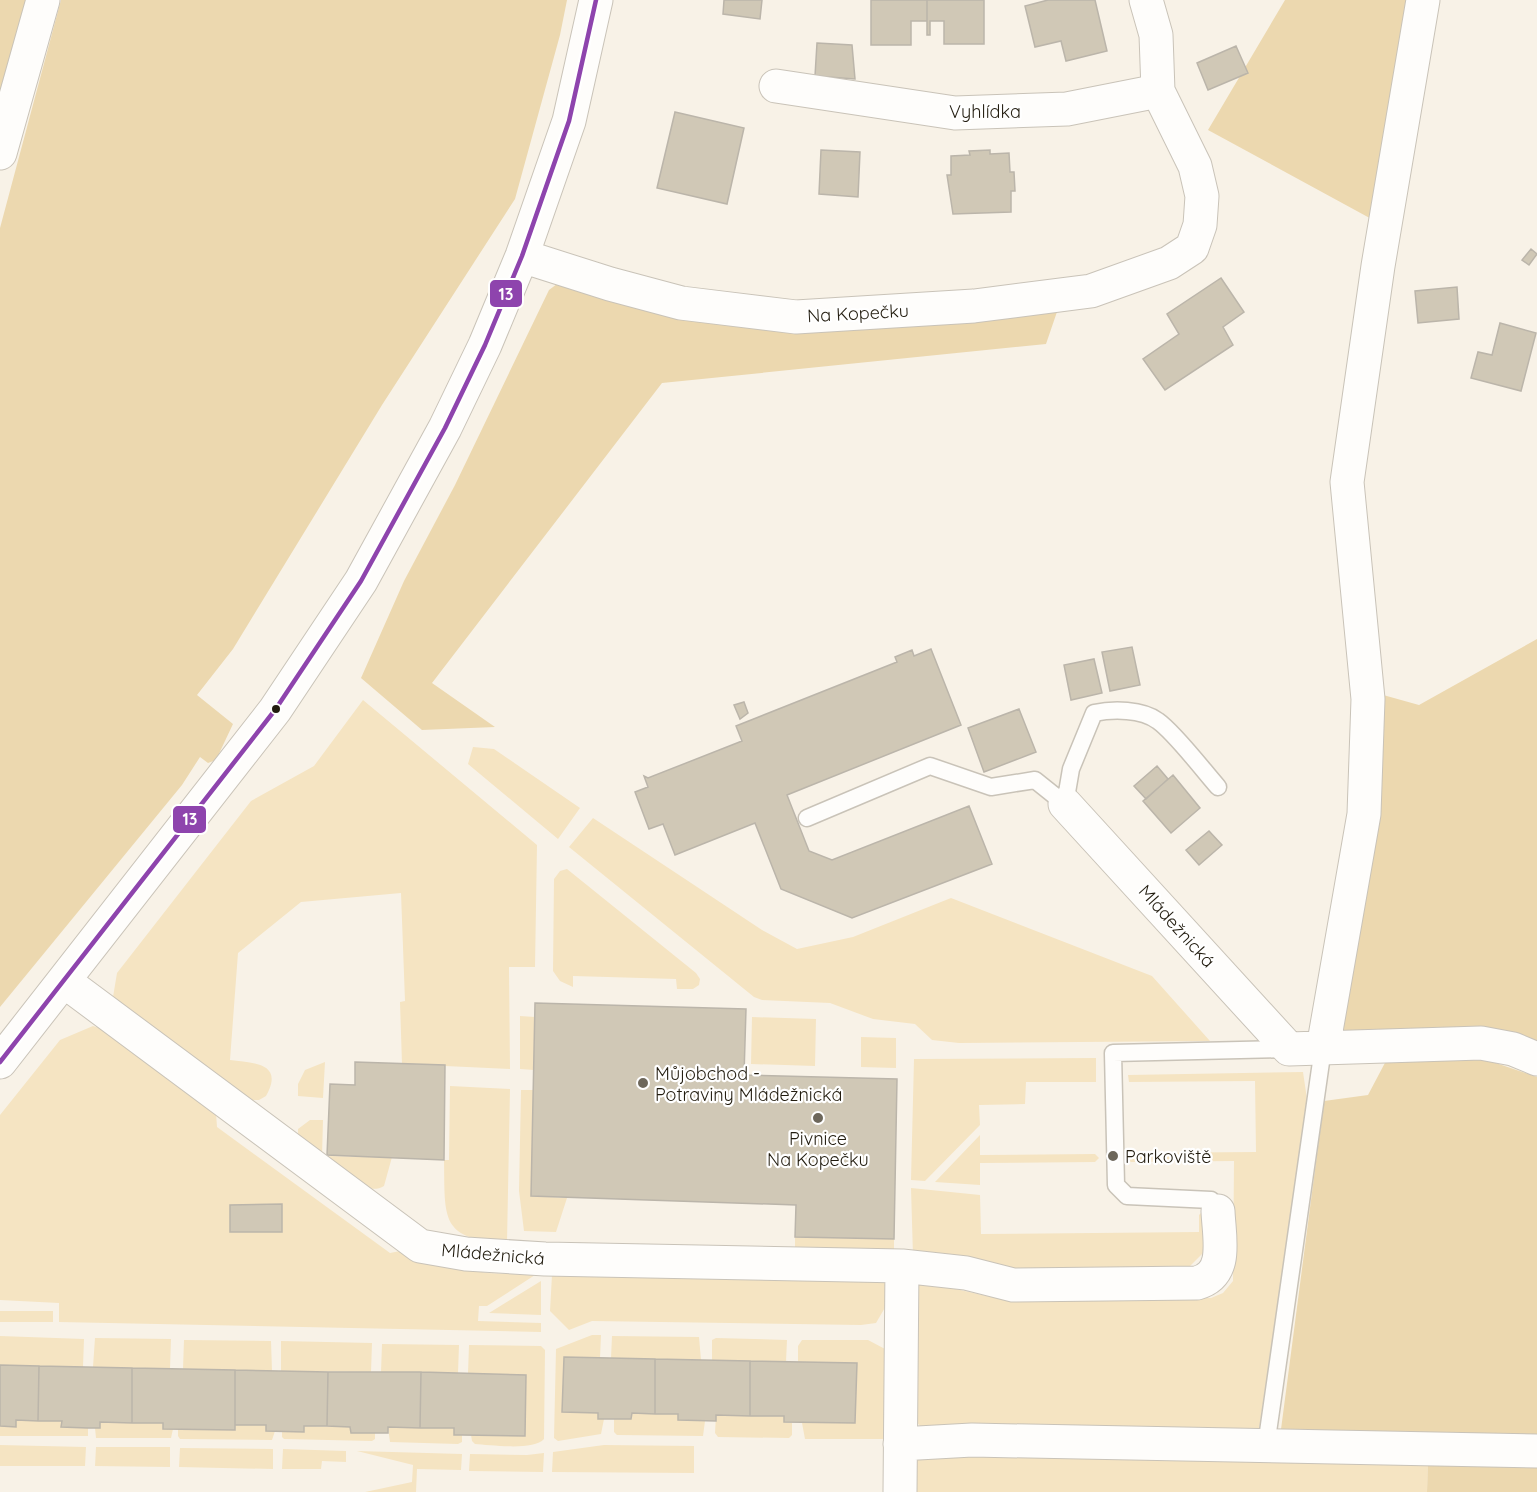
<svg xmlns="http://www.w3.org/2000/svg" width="1537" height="1492" viewBox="0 0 1537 1492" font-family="Quicksand,sans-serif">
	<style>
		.green { fill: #f5e4c2 }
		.forest { fill: #ecd8af }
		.building { fill: #d0c8b6; stroke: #bbb5aa; stroke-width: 1.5 }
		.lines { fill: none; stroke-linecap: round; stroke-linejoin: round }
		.service-casing { stroke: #c9c3b8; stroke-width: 19 }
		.minor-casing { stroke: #c9c3b8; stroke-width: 35 }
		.service { stroke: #fefdfb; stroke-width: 16 }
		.minor { stroke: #fefdfb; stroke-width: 33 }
		.bus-1-casing { stroke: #fff; stroke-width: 9 }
		.bus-1 { stroke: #8e44ad; stroke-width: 4.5 }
		.bus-dot { fill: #221c0f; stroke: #fff; stroke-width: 2 }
		.poi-dot { fill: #6d675b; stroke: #fff; stroke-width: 2 }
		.labels { text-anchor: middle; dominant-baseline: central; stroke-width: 4.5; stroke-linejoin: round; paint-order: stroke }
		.street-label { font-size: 18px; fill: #221c0f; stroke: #fff }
		.poi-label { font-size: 18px; fill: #221c0f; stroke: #fff; text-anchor: start }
		.line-badge { stroke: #fff; stroke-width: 2 }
		.badge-label { font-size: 16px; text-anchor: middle; font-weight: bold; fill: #fff }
	</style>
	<rect width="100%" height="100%" fill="#f8f2e7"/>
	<path class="green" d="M363 700 537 845 535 967H509L510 1069 402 1064 400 1002 405 1001 401 893 301 902 238 953 230 1060C252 1063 285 1062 266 1096L259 1100H249L112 1003 117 973 251 801 314 766Z
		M473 747 494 749 580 808 558 839 468 764Z
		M593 818 762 930 797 949 853 937 951 898 1152 976 1210 1041 959 1043 932 1040 915 1024 873 1019 830 1003 762 1000 754 997 569 847Z
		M567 869 696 973 700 979 699 985 693 989H677L676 979 573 976V987L560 981 553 971 554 879 560 871Z
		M520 1016 535 1017 534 1070 520 1069Z
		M752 1017 816 1019 815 1066 751 1064Z
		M93 1026 102 1029 216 1113 217 1127 390 1253 405 1250 432 1261 487 1273 535 1275 487 1306H479L478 1321 541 1323V1332L59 1322V1303L0 1300V1115L60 1040Z
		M861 1037 896 1038V1068L861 1067Z
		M1096 1058V1082H1026L1025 1104 979 1105 980 1125 925 1181 911 1180 914 1059Z
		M325 1062 323 1098 298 1096V1084L305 1070Z
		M1303 1072 1308 1106 1258 1436 922 1428 911 1416 915 1284 947 1287 1000 1299 1025 1300 1211 1298 1223 1293 1233 1281 1234 1161 1131 1162 1126 1158 1130 1153 1256 1152 1255 1081 1129 1082 1128 1075Z
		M450 1086 510 1089 507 1242C440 1240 445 1219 444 1160H449Z
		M521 1090H534L531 1196 567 1198 556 1232 524 1231 519 1191Z
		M310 1120H323L322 1156 392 1157 384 1186C362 1200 321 1158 303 1145L298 1136V1129Z
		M980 1135V1155L1095 1154 1099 1158 1095 1162 980 1163V1185L935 1182Z
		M911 1188 980 1195 981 1234 1199 1232V1215L1203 1211V1253L1190 1266 1176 1270H1021L913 1256Z
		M795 1237 894 1239V1254L800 1252 795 1247Z
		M552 1275 890 1280V1299L876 1323 861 1325 592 1321 569 1330 550 1311Z
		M541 1281V1315L489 1313Z
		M0 1311H53V1322H0Z
		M592 1335H601L600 1358 562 1412 598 1413V1419H604L601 1434 558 1441 554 1438 556 1349Z
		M0 1336 84 1339 83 1367 0 1365Z
		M612 1336 699 1337 701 1360 611 1358Z
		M95 1338 171 1339 170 1369 93 1367Z
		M716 1338 787 1340 786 1362 712 1360V1340Z
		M184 1340 271 1341 272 1371 183 1369Z
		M802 1340H868L885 1349 891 1361 886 1439H805L802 1423H855L857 1363H798V1346Z
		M281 1341 372 1343 371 1372 281 1371Z
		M382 1344 459 1345 458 1373 381 1372Z
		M469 1345 541 1346 545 1350 544 1439C534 1451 491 1445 475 1444L472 1441 471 1435 525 1436 526 1376 468 1373Z
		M632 1413 678 1414V1420L705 1421 703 1436 617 1435 614 1432V1419H631Z
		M716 1415 784 1416V1422L792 1423V1435L789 1438 718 1437 715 1433Z
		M16 1420 62 1421V1427L88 1428V1436H0V1426H16Z
		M100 1422 163 1423V1429H173L171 1438H96L95 1428H100Z
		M235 1425H266V1431H275L272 1440 180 1439 178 1436V1429L234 1430Z
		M304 1426 350 1427 351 1433H375V1439L372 1441 284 1439 282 1437V1431Z
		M388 1427 454 1428V1434L462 1435V1442L458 1444 390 1442Z
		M0 1445 86 1447 85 1466H0Z
		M604 1445 694 1446V1473L552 1472 553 1452Z
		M96 1447H170V1467L95 1466Z
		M180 1448 273 1449V1469L179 1467Z
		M283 1449 346 1451V1462L322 1461 321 1469H282Z
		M357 1451 462 1454 461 1470 417 1469 416 1492H365L412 1482 413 1465Z
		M544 1453 543 1472 469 1471 470 1454 527 1455Z
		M920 1454 1428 1460 1427 1492H910V1472Z"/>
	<path class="forest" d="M0 0H27L0 108Z
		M61 0H567L560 35 515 199 382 405 233 649 197 695 233 724 216 760 208 763 200 757 182 785 0 1007V228Z
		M1285 0H1409L1377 222 1208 130Z
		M557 284 662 312 1059 306 1046 344 662 383 432 683 495 727 422 730 361 678 404 581 455 485 549 290Z
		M1537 639V1047L1341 1033 1376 693 1419 705Z
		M1455 1056 1487 1060 1537 1077V1442L1280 1437 1324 1101 1368 1095 1387 1059Z
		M1428 1460 1537 1462V1492H1427Z"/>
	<path class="building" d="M724 0H762L760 19 723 14Z
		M871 0H927V21H911V45H871Z
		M927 0H984V44H944V21H930V35H927Z
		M1048 0H1095L1107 51 1066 61 1061 41 1035 47 1025 6Z
		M817 43 852 45 855 79 815 76Z
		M1236 46 1248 73 1208 90 1197 63Z
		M675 112 744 128 727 204 657 188Z
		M821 150 860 152 858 197 819 194Z
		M990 150V154L1009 153 1010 172H1014L1015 191H1011V212L953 214 947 175H951V156L970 155 969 151Z
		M1531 249 1537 254 1529 265 1522 260Z
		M1221 278 1244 312 1223 327 1233 345 1165 390 1143 359 1179 334 1167 314Z
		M1457 287 1459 319 1418 323 1415 291Z
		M1500 323 1536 333 1521 391 1471 378 1478 352 1492 355Z
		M1132 647 1140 685 1110 691 1102 652Z
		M931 649 961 725 787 795 809 851 832 860 969 806 992 864 852 918 781 889 755 823 675 855 663 824 649 829 635 792 648 787 644 776 648 778 742 741 736 726 897 662 895 657 912 650 914 656Z
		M1094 659 1102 693 1071 700 1064 665Z
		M744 702 748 713 740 719 734 705Z
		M1019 709 1036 752 984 772 968 728Z
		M1157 766 1168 779 1146 799 1134 786Z
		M1173 775 1200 808 1171 833 1143 801Z
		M1209 831 1222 845 1199 865 1186 850Z
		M535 1003 746 1009 744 1075 897 1079 894 1239 795 1237 796 1205 531 1196Z
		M355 1062 445 1065 444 1160 327 1155 330 1084 355 1085Z
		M282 1204V1232H230V1205Z
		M564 1357 655 1359V1414L632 1413 631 1419H598V1413L562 1412Z
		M655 1359 750 1361V1416L716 1415V1421L678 1420V1414H655Z
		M750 1361 857 1363 855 1423 784 1422V1416H750Z
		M0 1365 39 1366 38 1421 16 1420V1427L0 1426Z
		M39 1366 132 1368V1423L100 1422V1428H88L61 1427 62 1421H38Z
		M132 1368 235 1370V1430L163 1429V1423H132Z
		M235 1370 328 1372 327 1426H304V1432L266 1431V1425H235Z
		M328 1372H421L420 1428 388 1427V1433H351L350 1427 327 1426Z
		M421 1372 526 1375 525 1436 462 1435H454V1428H420Z"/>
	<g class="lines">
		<defs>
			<path id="service" d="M807 818 930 766 991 787 1035 780 1065 804 1071 769 1094 713C1113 709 1142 709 1158 721 1175 733 1203 770 1218 787
				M1218 1211 1211 1200 1127 1196 1116 1185 1113 1053 1288 1049
				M1266 1446 1323 1048"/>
			<path id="minor" d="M776 86 955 113 1067 109 1158 91
				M0 153 43 0
				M522 256 610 284 681 303 796 317 974 306 1091 291 1169 263 1192 248 1200 225 1202 196 1195 166 1158 91 1156 35 1146 0
				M1065 804 1289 1049 1481 1043 1513 1049 1537 1059
				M64 981 420 1246 466 1254 545 1259 902 1266 966 1273 1013 1285 1197 1283C1229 1274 1219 1238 1218 1211
				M1323 1048 1364 814 1368 699 1347 482 1378 266 1423 0
				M0 1062 275 710 361 581 445 428 485 345 522 256 569 121 596 0
				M900 1444 972 1440 1537 1451
				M900 1492 902 1266"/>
		</defs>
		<use href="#service" class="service-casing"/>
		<use href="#minor" class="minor-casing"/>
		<use href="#service" class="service"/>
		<use href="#minor" class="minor"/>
		<defs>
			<path id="bus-1" d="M0 1062 275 710 361 581 445 428 485 345 522 256 569 121 596 0"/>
		</defs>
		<use href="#bus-1" class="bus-1-casing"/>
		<use href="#bus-1" class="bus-1"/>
	</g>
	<circle class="bus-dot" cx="276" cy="709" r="5"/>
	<g class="poi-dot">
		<circle cx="643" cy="1083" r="6"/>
		<circle cx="818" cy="1118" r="6"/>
		<circle cx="1113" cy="1156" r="6"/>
	</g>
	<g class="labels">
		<g class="street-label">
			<text x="985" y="111">Vyhlídka</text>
			<text transform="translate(858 313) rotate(-3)">Na Kopečku</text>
			<text transform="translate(1177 926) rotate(48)">Mládežnická</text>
			<text transform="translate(493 1254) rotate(5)">Mládežnická</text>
		</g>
		<g class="poi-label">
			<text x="655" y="1073">Můjobchod -<tspan x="655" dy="21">Potraviny Mládežnická</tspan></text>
			<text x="818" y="1138" text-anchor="middle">Pivnice<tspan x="818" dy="21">Na Kopečku</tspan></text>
			<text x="1125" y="1156">Parkoviště</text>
		</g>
	</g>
	<g class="line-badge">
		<rect x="489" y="279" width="34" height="29" rx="6" fill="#8e44ad"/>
		<rect x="172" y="805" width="35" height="29" rx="6" fill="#8e44ad"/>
	</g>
	<g class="badge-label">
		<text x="506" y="300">13</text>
		<text x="190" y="825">13</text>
	</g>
</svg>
